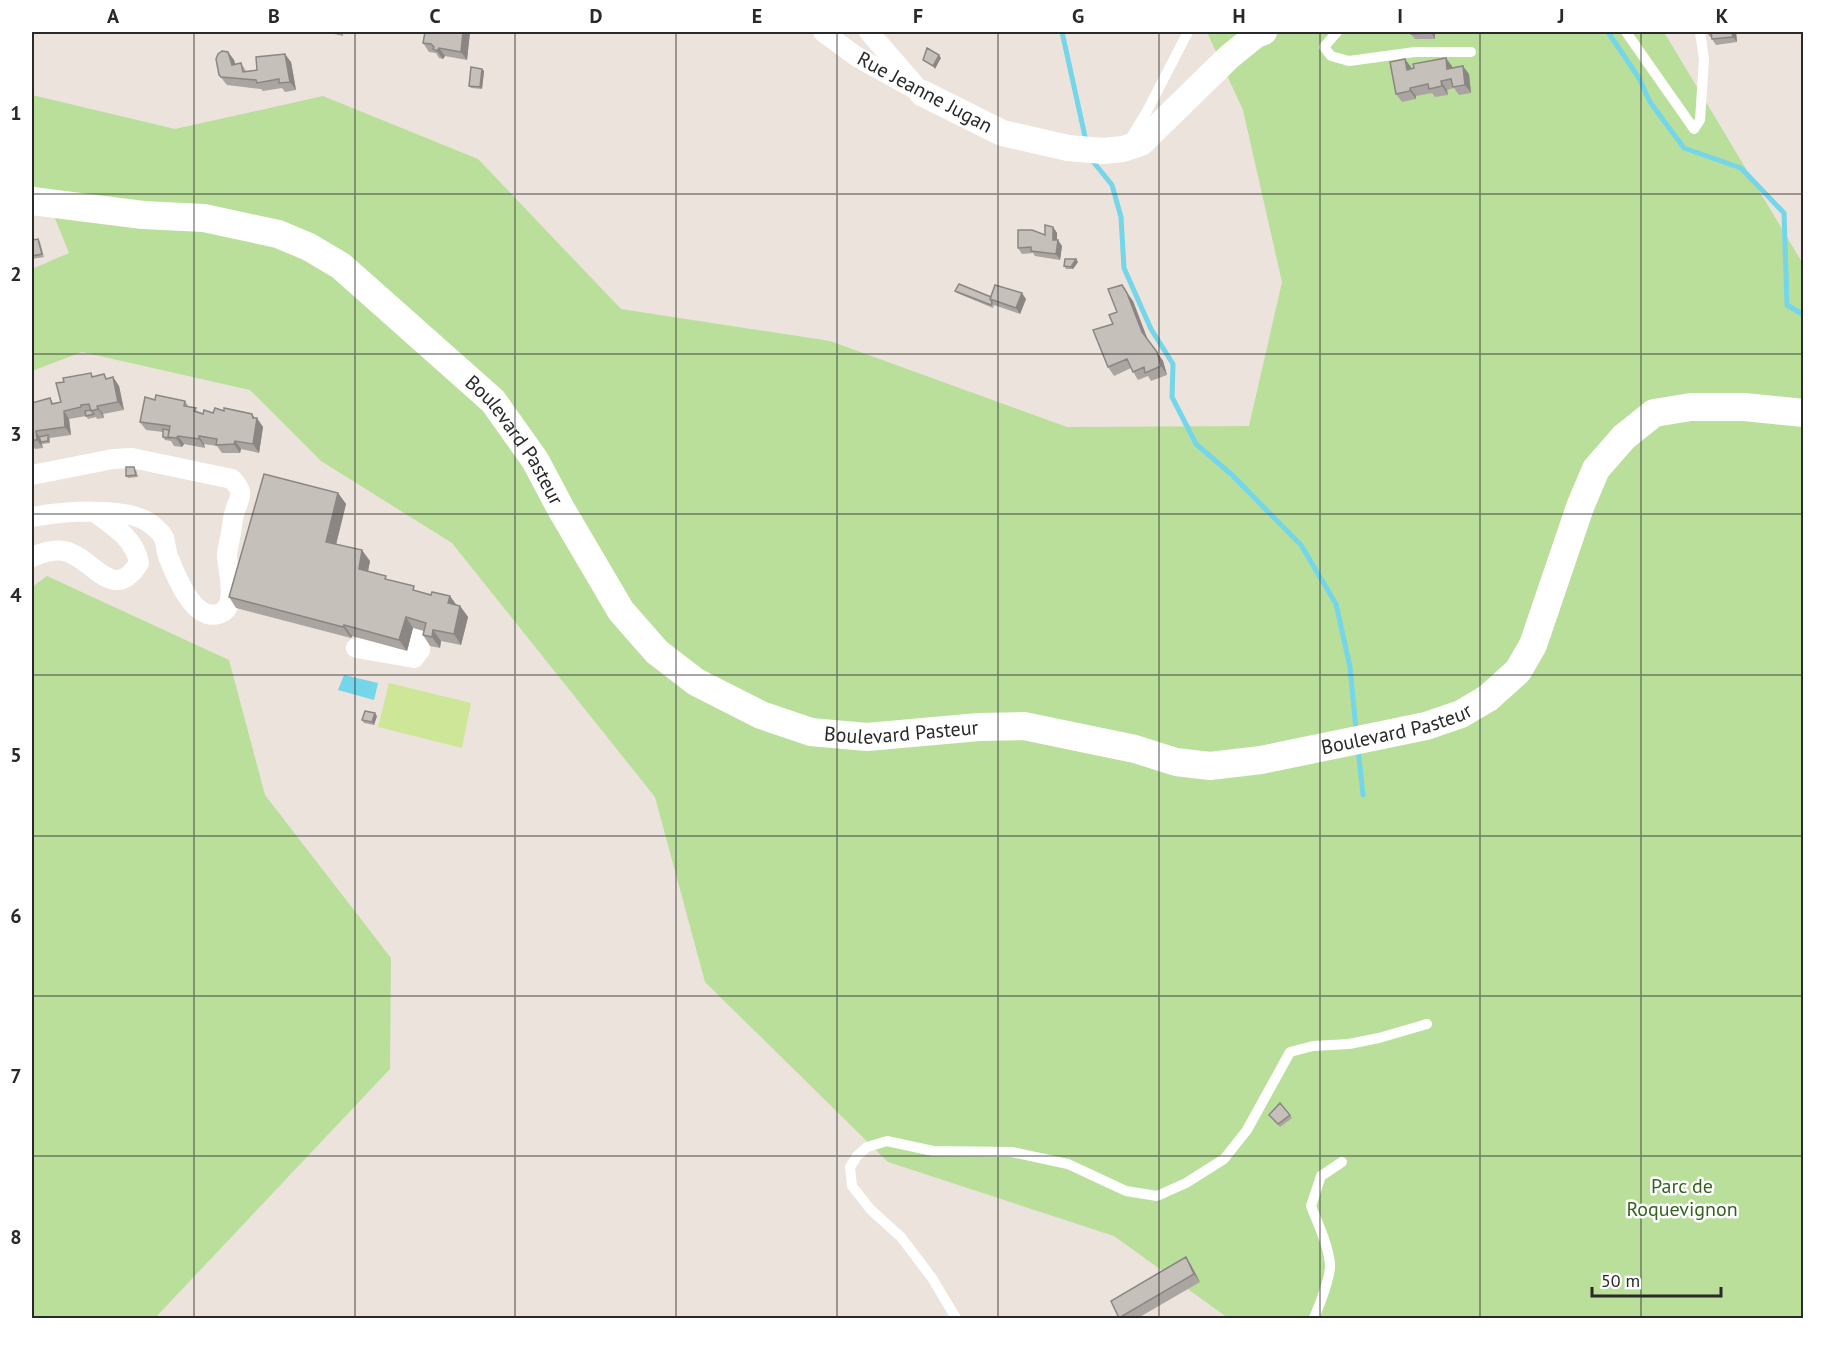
<svg xmlns="http://www.w3.org/2000/svg" width="1835" height="1350" viewBox="0 0 1835 1350" font-family="'PT Sans',sans-serif">
	<style>
		.green { fill: #badf9b }
		.pitch { fill: #cde697 }
		.water { fill: #74d6e8 }
		.lines { fill: none; stroke-linecap: round; stroke-linejoin: round }
		.stream { stroke: #74d6e8; stroke-width: 5 }
		.service { stroke: #fff; stroke-width: 10 }
		.minor { stroke: #fff; stroke-width: 20 }
		.tertiary { stroke: #fff; stroke-width: 26 }
		.secondary { stroke: #fff; stroke-width: 28 }
		.wall { fill: #aaa5a1 }
		.shaded-wall { fill: #8b8683 }
		.building { fill: #c6c0bb; stroke: #8b8683; stroke-width: 1.5 }
		.grid { fill: none; stroke: #292929; stroke-width: 1.5; stroke-opacity: 0.55 }
		.labels { text-anchor: middle; dominant-baseline: central; stroke-width: 5; stroke-linejoin: round; paint-order: stroke }
		.street-label { font-size: 20px; fill: #292929; stroke: #fff }
		.park-label { font-size: 20px; fill: #34621d; stroke: #fff }
		.neatline { fill: none; stroke: #292929; stroke-width: 2 }
		.grid-label { font-size: 20px; text-anchor: middle; font-weight: bold; fill: #292929 }
	</style>
	<rect width="100%" height="100%" fill="#ebe3dc"/>
	<path class="green" d="M1207 32H1664L1803 264V1318H1228L1114 1236 888 1162 705 982 655 797 452 543 321 461 250 390 82 352 32 371V269L69 253 43 189 32 186V95L175 129 323 96 478 159 621 309 830 341 1067 427 1249 426 1282 282 1243 110Z
		M47 576 229 660 265 795 391 958 390 1069 155 1318H32V587Z"/>
	<path class="pitch" d="M389 683 471 703 462 748 378 727Z"/>
	<path class="water" d="M344 675 378 683 374 700 338 690Z"/>
	<g class="lines">
		<path class="stream" d="M1062 32 1086 141
			M1608 32 1639 78 1650 102 1684 148 1741 168 1784 213 1787 305 1804 315
			M1091 159 1112 185 1121 217 1124 268 1151 329 1173 364 1172 397 1196 444 1231 474 1301 545 1336 604 1350 667 1356 730
			M1358 748 1363 795"/>
		<path class="service" d="M1337 32 1324 47 1331 56 1349 61 1415 52H1471
			M1626 32 1694 129 1700 120 1704 59 1700 32
			M1127 144 1147 111 1188 32
			M956 1318 932 1278 901 1237 871 1210 852 1186 850 1167 857 1156 867 1147 887 1141 933 1151 1012 1152 1068 1164 1126 1191 1157 1196 1186 1183 1224 1159 1247 1130 1290 1052 1313 1046 1349 1044 1379 1038 1427 1024
			M1314 1318C1319 1306 1331 1277 1330 1264 1328 1244 1318 1224 1311 1206L1321 1176 1342 1162"/>
		<path class="minor" d="M823 32 857 57 922 93
			M869 32 915 85
			M32 475 113 459 132 458 232 479C245 493 240 496 235 511 232 520 232 529 230 538 229 544 227 550 227 556 228 572 239 609 218 614 193 621 175 574 168 556 166 551 166 544 164 538 162 534 156 528 152 525 129 505 60 512 32 517
			M32 557C41 553 54 549 64 551 93 557 113 605 139 563 135 539 115 527 96 513
			M356 648 414 658 420 650 418 638 387 628"/>
		<path class="tertiary" d="M922 93 1002 133 1068 148 1103 151 1123 149 1141 143 1229 57 1256 35 1264 32"/>
		<path class="secondary" id="s1" d="M32 201 143 215 204 218 278 234 309 247 341 266 493 401 535 460 561 509 621 611 657 652 696 682 761 715 811 732 867 737 979 727 1024 726 1135 749 1176 762 1210 766 1261 760 1426 726 1461 714 1488 698 1518 671 1533 645 1580 507 1596 469 1624 437 1654 413 1691 407H1744L1804 413"/>
	</g>
	<path class="wall" d="M326 32H343V36Z
		M425 32H470L467 60 445 56 443 59 439 58 436 53 429 52 423 43Z
		M1411 32H1435V39H1415L1411 34Z
		M1708 32H1736L1737 42 1716 45 1712 39V37H1710L1708 34Z
		M228 52 234 60 235 64 241 63 246 71 257 70 291 62 296 90 285 92 282 88 263 91 261 89 227 85 219 75Z
		M1405 59 1411 69 1452 66V68L1469 74 1471 93 1459 95 1454 88 1447 90 1448 95 1435 97 1432 93 1416 96V99L1402 102 1396 94Z
		M482 69 484 71 482 89 471 88 469 86Z
		M1053 227 1057 233V240L1062 246 1060 260 1035 256 1033 253 1022 254 1018 248 1045 235Z
		M38 239 40 242 44 257 32 259V245H33Z
		M1076 259 1078 262 1073 269H1066L1064 266Z
		M955 291 991 297 1026 299 1020 314 994 305 993 308 957 293Z
		M1133 301 1147 339 1163 361 1167 375 1151 381 1148 376 1138 380 1131 368 1114 376 1108 367 1117 312Z
		M94 377 107 379 113 377 119 386 124 410 103 414 104 418 97 419 96 417 88 419 86 416 69 419 71 435 50 438V443L42 444 43 448 35 449 32 444V403L50 398 53 403 61 402 64 382Z
		M155 400 185 401 189 407 203 414 224 411 255 418 263 427 259 453 241 449 240 453H222L217 446 204 444 205 448 184 444 182 447 174 446 171 441 165 440 163 437V432L146 430 140 422Z
		M136 470 138 477 128 478 126 476Z
		M338 493 346 504 336 544 370 561 368 572 418 592 460 606 468 617 461 645 441 641 440 648 430 646 423 635 424 631 413 628 407 651 352 636 351 638 236 608 229 597Z
		M377 716 374 725 364 723 362 720Z
		M1269 1115H1290L1292 1118 1280 1127Z
		M1186 1256 1200 1282 1138 1318H1120L1111 1301Z"/>
	<path class="shaded-wall" d="M463 32H470L467 60 461 52Z
		M1431 32H1435V39L1431 33Z
		M1732 32H1736L1737 42 1733 37Z
		M439 48 445 56 443 59 437 51Z
		M228 52 234 60 238 73 232 65Z
		M285 54 291 62 296 90 290 82Z
		M939 55 941 58 935 69 933 66Z
		M1446 58 1452 66 1453 77 1447 69Z
		M1405 59 1411 67 1413 78 1407 70Z
		M1463 66 1469 74 1471 93 1465 85Z
		M482 69 484 71 482 89 480 87Z
		M1441 81 1447 90 1448 95 1442 86Z
		M1410 88 1416 96V99L1410 91Z
		M1053 227 1057 233V246L1053 240Z
		M1058 240 1062 246 1060 260 1056 254Z
		M1076 259 1078 262 1073 269 1071 267Z
		M1122 285 1133 301 1148 340 1142 332Z
		M1022 293 1026 299 1020 314 1016 308Z
		M1157 352 1163 361 1167 375 1161 366Z
		M113 377 119 386 124 410 118 402Z
		M97 406 103 414 104 418 98 409Z
		M64 411 69 419 71 435 65 427Z
		M252 414 257 421V418L263 427 259 453 253 444V418Z
		M36 431 41 439V442L43 448 37 440Z
		M178 436 184 444 182 447 176 438Z
		M199 436 204 444 205 448 199 439Z
		M235 441 241 449 240 453 234 444Z
		M338 493 346 504 334 553 326 542Z
		M362 550 370 561 366 580 359 569Z
		M450 596 458 607 448 603Z
		M460 606 468 617 461 645 454 634Z
		M406 617 413 628 407 651 399 640Z
		M344 625 352 636 351 638 343 627Z
		M433 630 441 641 440 648 432 637Z
		M375 713 377 716 374 725 372 722Z
		M1186 1257 1191 1265 1200 1282 1194 1274Z"/>
	<path class="building" d="M425 32H463L461 52 439 48 437 51 433 49 434 47 431 44 423 43Z
		M1411 32H1431V33L1411 34Z
		M1711 32H1732L1733 37 1712 39Z
		M927 48 939 55 933 66 923 60Z
		M222 51 228 52 232 65 241 63 243 72 257 70 256 57 285 54 290 82 279 83V79L257 83 256 80 221 77 219 75 216 59 218 54Z
		M1446 58 1447 69 1463 66 1465 85 1453 87 1451 79 1441 81 1442 86 1429 89 1428 84 1410 88V91L1396 94 1390 62 1405 59 1407 70 1414 68 1413 64Z
		M471 67 482 69 480 87 469 86Z
		M1045 225 1053 227V240H1058L1056 254 1031 251V247L1018 248V230H1032L1045 235Z
		M38 239 42 254 32 256V245H33L32 240Z
		M1065 259H1076L1071 267 1064 266Z
		M959 284 991 297 990 299 992 302 991 305 955 291Z
		M995 285 1022 293 1016 308 990 299Z
		M1122 285 1127 293 1142 332 1157 352 1161 366 1145 373 1144 367 1133 372 1127 359 1108 367 1093 330 1113 324 1109 315 1117 312 1108 289Z
		M91 373 92 377 104 374 106 379 113 377 118 402 97 406 98 409 91 411 89 404 81 405V407L64 411 65 427 36 431 37 440H32V403L50 398 52 404 61 402 56 383 64 382 63 378Z
		M156 395 185 401 184 406 196 408 194 411 203 414 204 410 213 413 215 408 224 411V408L252 414 253 418H257L253 444 235 441 234 444 216 445 217 439 199 436V439L178 436 176 438 168 437 170 426 140 422 145 397 155 400Z
		M91 410 94 414 86 416 85 411Z
		M163 429 169 430 168 437 169 438 163 437Z
		M48 435V441L41 442 39 437Z
		M126 467H134L136 475 126 476Z
		M264 474 338 493 326 542 362 550 359 569 386 576 385 579 414 586 413 590 431 595 432 592 450 596 448 603 460 606 454 634 433 630 432 637 423 635 426 623 406 617 399 640 344 625 343 627 229 597Z
		M365 711 375 713 372 722 362 720Z
		M1280 1103 1290 1115 1278 1124 1269 1115Z
		M1186 1257 1194 1274 1119 1318 1111 1301Z"/>
	<path class="grid" d="M194 32V1318M355 32V1318M515 32V1318M676 32V1318M837 32V1318M998 32V1318M1159 32V1318M1320 32V1318M1480 32V1318M1641 32V1318M32 194H1804M32 354H1804M32 514H1804M32 675H1804M32 836H1804M32 996H1804M32 1156H1804"/>
	<g class="labels">
		<g class="street-label">
			<text transform="translate(925 92) rotate(28)">Rue Jeanne Jugan</text>
			<text stroke="none"><textPath href="#s1" startOffset="567">Boulevard Pasteur</textPath></text>
			<text stroke="none"><textPath href="#s1" startOffset="1593">Boulevard Pasteur</textPath></text>
			<text stroke="none"><textPath href="#s1" startOffset="1089">Boulevard Pasteur</textPath></text>
		</g>
		<g class="park-label">
			<text x="1682" y="1186">Parc de<tspan x="1682" dy="23">Roquevignon</tspan></text>
		</g>
	</g>
	<rect width="1835" height="1350" fill="none" stroke="#ffffff" stroke-width="66"/>
	<path d="M1592 1287v9h129v-9" fill="none" stroke="#292929" stroke-width="3"/>
	<text x="1601" y="1287" font-size="18" fill="#292929" stroke="#ffffff" stroke-width="4.5" paint-order="stroke">50 m</text>
	<rect x="33" y="33" width="1769" height="1284" class="neatline"/>
	<g class="grid-label">
		<text x="113" y="23">A</text>
		<text x="274" y="23">B</text>
		<text x="435" y="23">C</text>
		<text x="596" y="23">D</text>
		<text x="757" y="23">E</text>
		<text x="918" y="23">F</text>
		<text x="1078" y="23">G</text>
		<text x="1239" y="23">H</text>
		<text x="1400" y="23">I</text>
		<text x="1561" y="23">J</text>
		<text x="1722" y="23">K</text>
		<text x="16" y="120">1</text>
		<text x="16" y="281">2</text>
		<text x="16" y="441">3</text>
		<text x="16" y="602">4</text>
		<text x="16" y="762">5</text>
		<text x="16" y="923">6</text>
		<text x="16" y="1083">7</text>
		<text x="16" y="1244">8</text>
	</g>
</svg>
